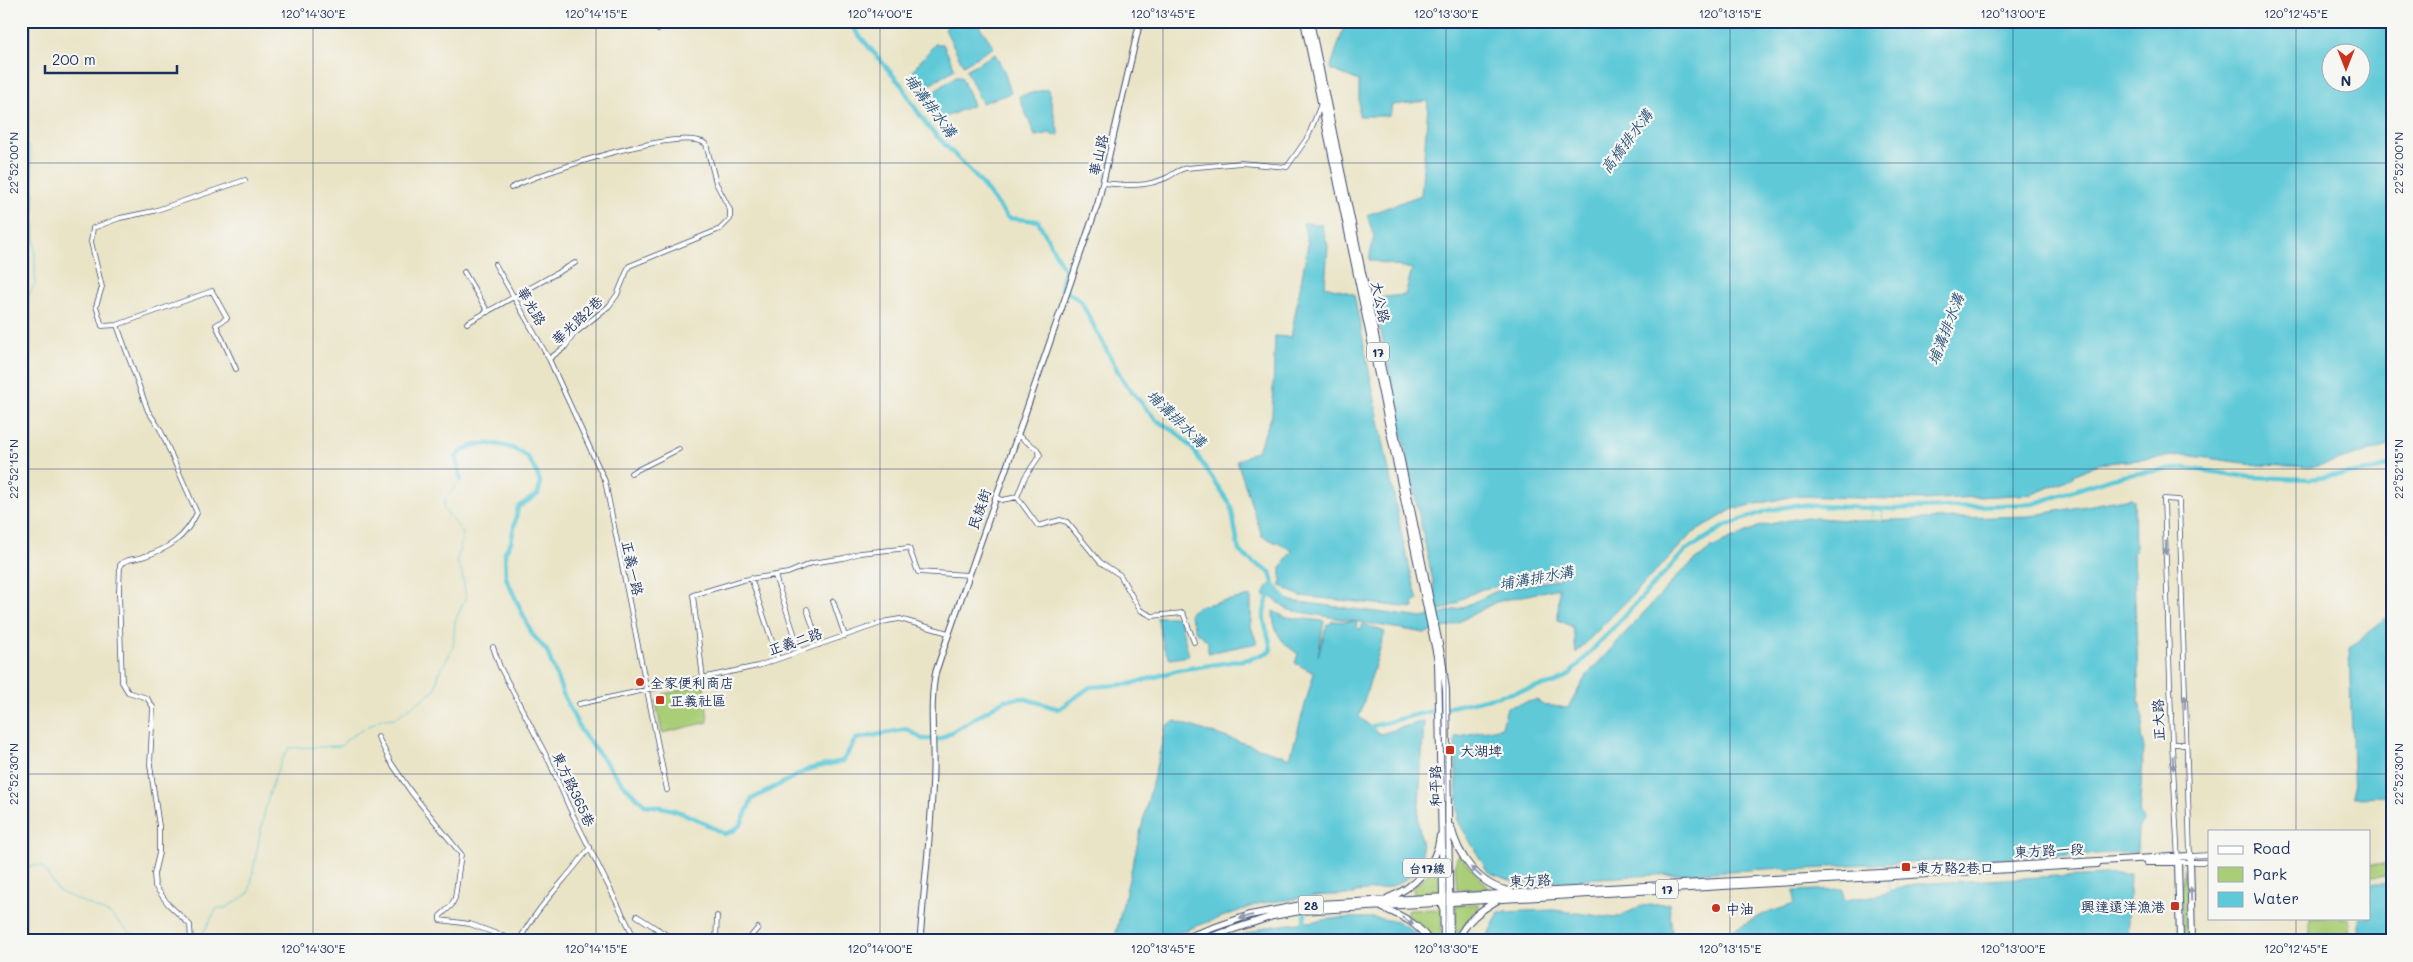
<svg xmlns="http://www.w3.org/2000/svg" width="2413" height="962" viewBox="0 0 2413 962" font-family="Mali,'LXGW WenKai TC',sans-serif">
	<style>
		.green { fill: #aace77; stroke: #627e6a }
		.water { fill: #5ec9d8; stroke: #3c7c9b; fill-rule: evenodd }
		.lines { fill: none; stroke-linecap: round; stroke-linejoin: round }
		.stream { stroke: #5ec9d8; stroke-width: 1 }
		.canal { stroke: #5ec9d8; stroke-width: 4.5 }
		.minor-casing { stroke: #3a4a6e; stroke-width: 5.5 }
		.tertiary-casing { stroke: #3a4a6e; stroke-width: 7 }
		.primary-casing { stroke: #3a4a6e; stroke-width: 8 }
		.minor { stroke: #fff; stroke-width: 4 }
		.tertiary { stroke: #fff; stroke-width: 5 }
		.primary { stroke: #fff; stroke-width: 6 }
		.oneway { fill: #8d97ae }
		.ticks { fill: none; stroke: #1b2f5e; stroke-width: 1; stroke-opacity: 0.45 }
		.poi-dot { fill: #c8321e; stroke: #f6f6f2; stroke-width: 2 }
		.labels { text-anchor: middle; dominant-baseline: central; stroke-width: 4.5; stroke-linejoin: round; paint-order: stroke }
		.shield { fill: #f6f6f2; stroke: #5d6b8a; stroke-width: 1 }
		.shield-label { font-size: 12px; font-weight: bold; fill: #1b2f5e }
		.street-label { font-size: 14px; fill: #1b2f5e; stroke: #f6f6f2 }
		.poi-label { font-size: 14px; fill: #1b2f5e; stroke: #f6f6f2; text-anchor: start }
		.water-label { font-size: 15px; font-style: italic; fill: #2c567c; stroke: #f6f6f2 }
		.neatline { fill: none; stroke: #1b2f5e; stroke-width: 2 }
		.ticks-label { font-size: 12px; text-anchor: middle; fill: #1b2f5e }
	</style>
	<rect width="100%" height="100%" fill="#f6f6f2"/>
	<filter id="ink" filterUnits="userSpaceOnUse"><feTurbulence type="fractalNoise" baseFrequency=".02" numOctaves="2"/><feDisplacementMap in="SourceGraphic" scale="10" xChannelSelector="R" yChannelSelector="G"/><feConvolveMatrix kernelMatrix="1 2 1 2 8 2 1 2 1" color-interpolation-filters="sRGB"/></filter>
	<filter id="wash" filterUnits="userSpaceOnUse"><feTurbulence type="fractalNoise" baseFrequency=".0096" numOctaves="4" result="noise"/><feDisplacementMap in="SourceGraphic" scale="20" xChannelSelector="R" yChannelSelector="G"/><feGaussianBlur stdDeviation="1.12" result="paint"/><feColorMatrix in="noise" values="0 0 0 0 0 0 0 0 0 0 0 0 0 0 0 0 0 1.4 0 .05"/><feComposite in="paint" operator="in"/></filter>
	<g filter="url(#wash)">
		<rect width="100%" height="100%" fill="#eae4c7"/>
		<path class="green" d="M704 684 708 722 662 733 656 702 664 694Z
			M1458 854 1487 886V889H1457L1455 865Z
			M1438 859 1441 860 1442 891 1414 894 1413 888 1428 874Z
			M2369 864H2392V876L2369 877Z
			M2184 869 2188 897 2190 941H2184L2181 894Z
			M1478 904 1480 906 1468 919 1458 934 1456 932V905Z
			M1442 909V941H1435L1424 927 1406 915 1408 910Z
			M2310 918H2349L2350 941H2324L2310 937Z"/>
		<path class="water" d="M953 21H976L994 47 963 65 945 29Z
			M1346 21H2392V445L2314 467 2259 465 2185 455 2097 464 2074 475V477L2033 494 1923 500 1794 496 1733 509 1692 534 1576 653 1573 627 1558 620 1559 588 1496 602 1451 626 1425 633 1289 610 1271 597 1264 596C1266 590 1267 585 1274 582L1279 595 1291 601 1423 618 1461 608 1499 590 1560 579 1559 576 1482 589 1459 600 1458 603 1439 611 1374 298 1405 295 1412 269 1369 260 1374 236 1367 215 1421 195 1428 106 1427 101 1392 105 1390 116H1359V81L1330 69ZM2330 52H2360V82H2330Z
			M935 44H943L955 69 923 89 913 70Z
			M995 54 1004 71 1011 93 982 103 966 70Z
			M956 76H961L973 105 934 122 928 96Z
			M1048 89 1059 135 1054 136 1050 133 1035 136 1019 96Z
			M1303 223 1321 224 1328 246 1325 286 1354 294 1402 537 1418 601H1413L1414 608 1300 596 1281 586V568L1292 550 1262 536 1237 461 1258 450 1272 415 1275 336 1291 337 1308 244Z
			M2131 498 2134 500 2135 551H2133L2139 700 2143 719 2141 736 2144 748 2139 813 2144 820 2138 829 2137 852 1828 866 1826 868 1787 870 1784 868 1581 879V881L1517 883 1488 872 1458 821 1455 737 1502 727 1507 707 1536 700 1545 705 1568 708 1586 676 1682 571 1713 547 1760 526 1806 517 1857 521 2029 516Z
			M1251 596V627L1257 643 1208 653V641L1196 632 1189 613 1199 606Z
			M1273 611 1285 617 1324 621 1318 656 1327 624H1331L1332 621 1357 622 1356 628 1361 629 1363 624 1385 632 1359 717 1380 734 1424 721 1418 821 1424 861C1402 888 1388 889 1355 892V895H1326L1261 903 1155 941H1114L1166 726 1175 721 1290 758 1314 673 1295 663 1298 654C1282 643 1273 632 1273 611Z
			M2392 613V796L2354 797 2349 648Z
			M1157 617H1179L1189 656 1170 659 1164 649Z
			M2130 874 2127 941H1711L1762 915 1794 904V891L1843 889 1844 900 1880 895 1914 884 2058 876V877Z
			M2369 884H2392V941H2359V918H2369Z
			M1669 903 1673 941H1485L1499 912 1554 910 1615 918 1642 906Z
			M1340 918C1368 918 1404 914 1422 941H1227L1266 927Z"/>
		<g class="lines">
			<path class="stream" d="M21 138 30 149 34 185 35 262V284L21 309
				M1872 509V522
				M1882 522 1883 508
				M21 866H42L58 891 110 914 130 933 157 941
				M1897 880V890
				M1889 881V893
				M178 941 201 937 217 908H226L249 893C258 850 265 783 289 748L341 746 347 739 381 719 395 718 435 690 439 673 453 648 455 621 466 597 462 574 457 561 463 533 444 509 445 499 461 480"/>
			<path class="canal" d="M847 21 903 87 911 102 929 128 976 177 1008 218 1038 221 1065 271 1061 288 1080 300 1123 381 1156 420 1177 433 1192 448 1231 506 1239 551 1254 563 1270 572 1273 583 1289 604
				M461 480 456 457C471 438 506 442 525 455 530 459 539 476 540 483 540 486 539 491 538 494L518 507 511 542 505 552 506 578 532 634 547 651 563 694 581 731 622 783 645 805C676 807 698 819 724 834L733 831 741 824 752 799 809 769 843 761 856 739 907 729 922 739H940L1005 700 1023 698 1059 709 1090 687 1131 684 1178 670 1250 659 1271 651C1268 621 1257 625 1270 592
				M1369 731 1373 726 1411 716 1555 683 1568 676 1685 551 1725 526 1766 511 1796 505 1892 509 2033 504 2112 478 2146 472 2185 468 2249 477 2310 479 2376 470 2392 463
				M1303 927 1308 893"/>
		</g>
	</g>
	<g filter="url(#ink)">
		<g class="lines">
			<defs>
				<path id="minor" d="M658 30 664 21
					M1103 183C1127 185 1143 188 1166 178 1173 175 1178 169 1187 168L1241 163 1287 167 1308 137 1321 104
					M511 188C538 173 682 125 706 144L716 183 730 210V219L720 229 629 266 617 295 609 306 574 334 565 347 549 359
					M495 264 549 359 605 481 667 790
					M464 272 488 312
					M467 323 575 263
					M117 325 148 411 160 429 197 513C185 538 169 549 142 557 134 560 126 558 120 565L119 592 122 682 128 692 147 698 153 707 150 765 159 826V853L154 874 155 886 168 904 190 925 191 941
					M236 369 216 325 227 318 212 291 117 325 102 326 96 306 102 287 91 242 93 228 120 218 154 211 245 180
					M1017 435 1037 449 1040 455 1025 477 1017 497
					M631 473 679 449
					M995 497 1002 500 1017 497 1038 526 1060 520 1067 522 1100 562 1120 575 1140 610 1152 616 1183 613 1194 642
					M775 576 800 651
					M751 578 778 659
					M833 601 845 636
					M807 609 819 645
					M493 647 500 667 549 761 569 807 636 941
					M703 679 693 595 743 580 788 573 812 563 844 558 860 553 909 548 918 572 969 575
					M579 704 758 666 887 621 900 619 948 633
					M378 737 390 761 411 792 461 854 455 898 451 906 440 916V920L470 924 516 941
					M2172 744H2186
					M2209 855 2190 856 2179 500 2164 499 2172 744 2178 862H2209
					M637 916 676 941
					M519 941C537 906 567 879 590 847
					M538 941 556 938 571 941
					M651 941 658 929
					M716 941 717 916
					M747 941 758 928"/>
				<path id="tertiary" d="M920 941C924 884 932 827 933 770 934 737 929 702 936 671L1098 203 1140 21"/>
				<path id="primary" d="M1304 21 1438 661 1444 941
					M1310 21 1442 659 1446 690 1450 941
					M1451 827C1458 856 1479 886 1510 891
					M2147 862H2178L2180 941
					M1388 898C1414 888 1437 865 1440 836
					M1383 908C1402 916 1418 923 1429 941
					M1176 941 1250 915 1301 905 2190 856 2192 941
					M1198 941 1273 916 1300 911 2097 864
					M1457 941C1466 921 1479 911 1498 900"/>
			</defs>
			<use href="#minor" class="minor-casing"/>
			<use href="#tertiary" class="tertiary-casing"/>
			<use href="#primary" class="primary-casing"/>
			<use href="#minor" class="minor"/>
			<use href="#tertiary" class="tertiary"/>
			<use href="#primary" class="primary"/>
		</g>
		<defs><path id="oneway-solid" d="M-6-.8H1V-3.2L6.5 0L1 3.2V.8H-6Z" transform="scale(1.25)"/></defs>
		<g class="oneway">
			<use href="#oneway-solid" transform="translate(2166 548) rotate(88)"/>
			<use href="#oneway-solid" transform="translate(2185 702) rotate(-92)"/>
			<use href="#oneway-solid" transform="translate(2173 763) rotate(87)"/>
			<use href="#oneway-solid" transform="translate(1476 872) rotate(-138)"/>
			<use href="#oneway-solid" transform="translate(2191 894) rotate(-92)"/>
			<use href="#oneway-solid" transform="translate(1246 917) rotate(164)"/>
			<use href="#oneway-solid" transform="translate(1408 921) rotate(32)"/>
		</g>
	</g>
	<path class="ticks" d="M29 21V941M313 21V941M596 21V941M880 21V941M1163 21V941M1446 21V941M1730 21V941M2013 21V941M2296 21V831M21 163H2392M21 469H2392M21 774H2392M2296 918V941"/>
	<g class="poi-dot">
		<circle cx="640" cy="682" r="5"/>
		<rect x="655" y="695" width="10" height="10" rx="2.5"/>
		<rect x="1445" y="745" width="10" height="10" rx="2.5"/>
		<rect x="1901" y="862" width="10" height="10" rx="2.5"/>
		<rect x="2170" y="901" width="10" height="10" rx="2.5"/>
		<circle cx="1716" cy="908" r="5"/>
	</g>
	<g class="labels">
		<g class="shield">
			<rect x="1367" y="342.5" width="22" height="19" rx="4"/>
			<rect x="1403" y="858.5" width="48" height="19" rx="4"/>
			<rect x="1656" y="879.5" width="22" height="19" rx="4"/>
			<rect x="1298.5" y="895.5" width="25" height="19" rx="4"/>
		</g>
		<g class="shield-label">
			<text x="1378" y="352">17</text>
			<text x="1427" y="868">台17線</text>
			<text x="1667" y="889">17</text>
			<text x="1311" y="905">28</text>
		</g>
		<g class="street-label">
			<text transform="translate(1098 155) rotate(-77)">華山路</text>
			<text transform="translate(1381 302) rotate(78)">大公路</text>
			<text transform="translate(532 306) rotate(60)">華光路</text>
			<text transform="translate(577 320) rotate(-43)">華光路2巷</text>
			<text transform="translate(979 509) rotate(-71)">民族街</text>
			<text transform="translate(633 568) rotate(78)">正義一路</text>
			<text transform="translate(795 641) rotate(-19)">正義二路</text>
			<text transform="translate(2158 720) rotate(-92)">正大路</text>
			<text transform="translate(1435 786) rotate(-91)">和平路</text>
			<text transform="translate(574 789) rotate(65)">東方路365巷</text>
			<text transform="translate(2049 850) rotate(-3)">東方路一段</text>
			<text transform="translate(1530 880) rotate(-3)">東方路</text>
		</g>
		<g class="poi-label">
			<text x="650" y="682">全家便利商店</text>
			<text x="670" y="700">正義社區</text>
			<text x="1460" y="750">大湖埤</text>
			<text x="1916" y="867">東方路2巷口</text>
			<text x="2165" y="906" text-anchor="end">興達遠洋漁港</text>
			<text x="1726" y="908">中油</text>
		</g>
		<g class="water-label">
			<text transform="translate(931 105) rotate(53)">埔溝排水溝</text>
			<text transform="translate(1626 141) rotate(-53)">高橋排水溝</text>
			<text transform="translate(1945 329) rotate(-69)">埔溝排水溝</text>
			<text transform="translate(1177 418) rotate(44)">埔溝排水溝</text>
			<text transform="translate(1536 577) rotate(-10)">埔溝排水溝</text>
		</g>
	</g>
	<rect width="2413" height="962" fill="none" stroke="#f6f6f2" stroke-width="55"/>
	<rect x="2208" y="830" width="162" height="90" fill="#f6f6f2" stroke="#9ea6b7"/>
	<rect x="2218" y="846" width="25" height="8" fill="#ffffff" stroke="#9ea6b7"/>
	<text x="2253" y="854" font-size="15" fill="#1b2f5e">Road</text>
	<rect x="2218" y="867" width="25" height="15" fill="#aace77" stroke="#9ea6b7"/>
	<text x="2253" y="880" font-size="15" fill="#1b2f5e">Park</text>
	<rect x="2218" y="892" width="25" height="15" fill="#5ec9d8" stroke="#9ea6b7"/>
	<text x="2253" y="904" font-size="15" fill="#1b2f5e">Water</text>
	<g transform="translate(2346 68) rotate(180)"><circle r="24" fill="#f6f6f2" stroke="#9ea6b7"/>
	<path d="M0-4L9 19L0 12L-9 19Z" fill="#c8321e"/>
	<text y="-8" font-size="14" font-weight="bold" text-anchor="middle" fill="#1b2f5e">N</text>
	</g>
	<path d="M45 65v8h132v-8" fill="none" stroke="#1b2f5e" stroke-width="2.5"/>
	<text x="52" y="65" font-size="15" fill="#1b2f5e" stroke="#f6f6f2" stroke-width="4" paint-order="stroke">200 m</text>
	<rect x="28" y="28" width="2358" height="906" class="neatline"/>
	<g class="ticks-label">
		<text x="313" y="18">120°14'30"E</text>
		<text x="596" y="18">120°14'15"E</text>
		<text x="880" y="18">120°14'00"E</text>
		<text x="1163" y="18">120°13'45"E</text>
		<text x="1446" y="18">120°13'30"E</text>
		<text x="1730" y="18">120°13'15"E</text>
		<text x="2013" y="18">120°13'00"E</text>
		<text x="2296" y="18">120°12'45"E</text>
		<text transform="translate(2399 163) rotate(-90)" y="4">22°52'00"N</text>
		<text transform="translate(14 163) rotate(-90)" y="4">22°52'00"N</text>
		<text transform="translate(2399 469) rotate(-90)" y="4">22°52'15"N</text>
		<text transform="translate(14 469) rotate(-90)" y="4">22°52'15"N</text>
		<text transform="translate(2399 774) rotate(-90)" y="4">22°52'30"N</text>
		<text transform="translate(14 774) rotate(-90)" y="4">22°52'30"N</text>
		<text x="313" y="953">120°14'30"E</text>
		<text x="596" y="953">120°14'15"E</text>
		<text x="880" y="953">120°14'00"E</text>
		<text x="1163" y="953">120°13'45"E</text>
		<text x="1446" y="953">120°13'30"E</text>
		<text x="1730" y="953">120°13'15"E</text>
		<text x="2013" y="953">120°13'00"E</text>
		<text x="2296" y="953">120°12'45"E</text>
	</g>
</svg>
